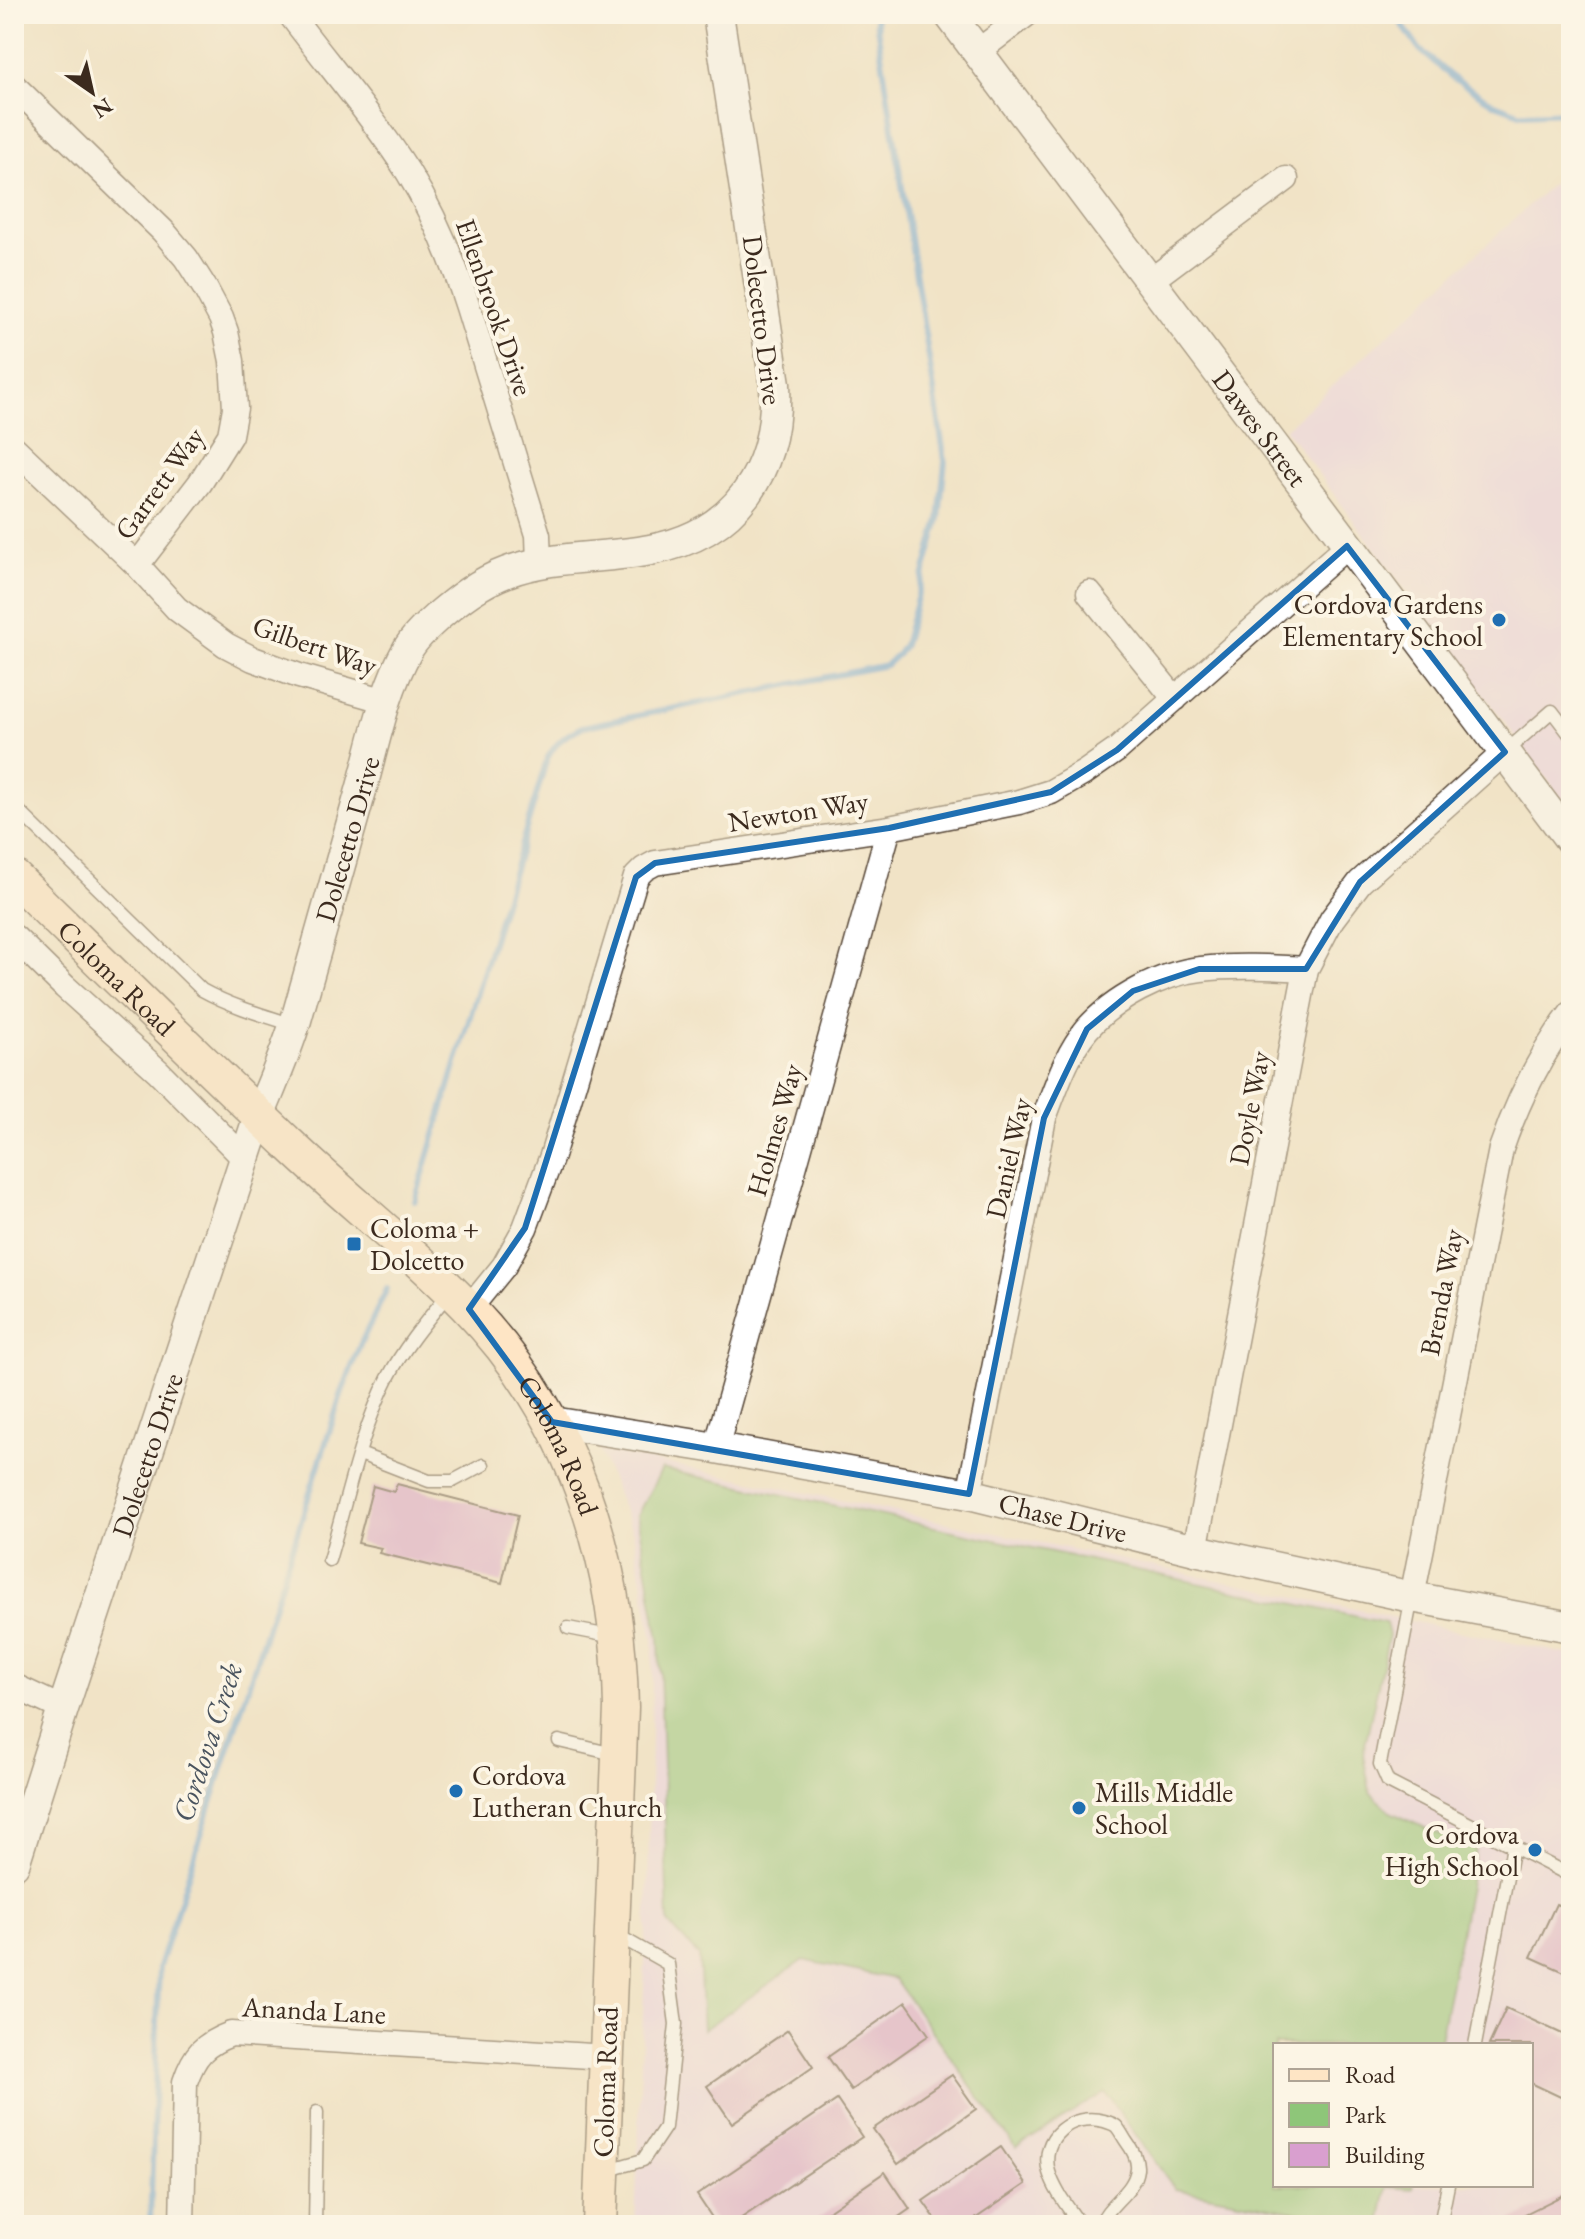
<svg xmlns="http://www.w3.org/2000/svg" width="1585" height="2239" viewBox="0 0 1585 2239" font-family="'EB Garamond',serif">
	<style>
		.built { fill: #ebd1eb; fill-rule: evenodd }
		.green { fill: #8ec679; stroke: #64784c; stroke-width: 2 }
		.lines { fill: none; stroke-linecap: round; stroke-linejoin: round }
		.stream { stroke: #67a3d8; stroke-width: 6 }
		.building { fill: #d99fcf }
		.service-casing { stroke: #564637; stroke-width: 15 }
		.minor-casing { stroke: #564637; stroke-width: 27 }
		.tertiary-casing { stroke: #564637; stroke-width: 33 }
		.secondary-casing { stroke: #564637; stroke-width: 37 }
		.service { stroke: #fff; stroke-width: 12 }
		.minor { stroke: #fff; stroke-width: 24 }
		.tertiary { stroke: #fff; stroke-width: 30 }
		.secondary { stroke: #fee5c5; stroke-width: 34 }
		.marked { fill: none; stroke: #1f6fb2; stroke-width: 6; stroke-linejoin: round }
		.poi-dot { fill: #1f6fb2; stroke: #fcf5e5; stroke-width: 3 }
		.labels { text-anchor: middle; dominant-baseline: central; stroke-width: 8; stroke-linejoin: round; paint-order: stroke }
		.street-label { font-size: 28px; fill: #3b2a1e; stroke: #fcf5e5 }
		.poi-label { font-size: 28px; fill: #3b2a1e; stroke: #fcf5e5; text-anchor: start }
		.water-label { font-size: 30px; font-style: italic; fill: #4a545f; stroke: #fcf5e5 }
	</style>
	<rect width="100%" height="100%" fill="#fcf5e5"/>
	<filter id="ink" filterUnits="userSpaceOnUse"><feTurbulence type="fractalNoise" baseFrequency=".0125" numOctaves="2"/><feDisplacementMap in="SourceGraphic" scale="16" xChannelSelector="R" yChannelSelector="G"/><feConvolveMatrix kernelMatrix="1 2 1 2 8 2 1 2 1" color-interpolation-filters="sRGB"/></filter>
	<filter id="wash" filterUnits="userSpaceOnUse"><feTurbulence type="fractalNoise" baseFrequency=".006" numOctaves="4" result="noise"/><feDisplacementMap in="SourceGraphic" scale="32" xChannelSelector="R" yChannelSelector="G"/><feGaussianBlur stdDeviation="1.8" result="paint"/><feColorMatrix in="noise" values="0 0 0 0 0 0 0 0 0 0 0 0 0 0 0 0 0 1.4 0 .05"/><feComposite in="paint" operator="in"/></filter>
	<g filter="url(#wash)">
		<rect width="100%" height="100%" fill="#f1e3c6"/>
		<path class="built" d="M1571 167V811L1285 429Z
			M599 1449 1571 1655V2225H635L648 1883 653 1641 633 1532ZM1275 2045H1531V2185H1275Z"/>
		<path class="green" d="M662 1469 1386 1623 1389 1635 1363 1754 1370 1792 1390 1812 1476 1850 1439 2045H1275V2185H1413L1412 2189 1387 2187 1380 2225H1368L1175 2189 1105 2092 1016 2148 894 1979 803 1960 703 2030 699 1956 668 1923 659 1639 637 1515Z"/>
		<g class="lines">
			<path class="stream" d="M1395 14 1418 48 1453 78 1495 104 1522 114 1571 112
				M415 1201 547 759C556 742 565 735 582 727L886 665 898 654 904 645 939 519 945 461 875 14
				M150 2225 159 1967 341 1395 360 1345 387 1289"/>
		</g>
		<g id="blocks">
			<path class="building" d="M397 1484 518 1515 502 1583 379 1553 381 1548 358 1543 373 1486 394 1492Z
				M1556 1904 1571 1911V1975L1531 1957Z
				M906 2002 929 2035 851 2090 828 2057Z
				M1506 2008 1571 2038V2102L1531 2083V2045H1489Z
				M788 2030 813 2067 732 2123 707 2086Z
				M952 2075 976 2109 898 2164 873 2129Z
				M837 2100 862 2137 731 2225H717L697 2195Z
				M1001 2147 1026 2184 966 2225H940L923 2201Z
				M885 2172 910 2209 887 2225H808Z
				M1571 2191V2225H1503Z"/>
		</g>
	</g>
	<g filter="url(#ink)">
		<use href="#blocks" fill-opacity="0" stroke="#564637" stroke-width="2"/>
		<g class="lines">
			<defs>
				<path id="service" d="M1505 752 1552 711 1571 736
					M14 806 202 990C231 1006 262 1015 294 1025
					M360 1454 429 1481H453L483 1465
					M329 1560C346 1503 361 1430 388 1378 404 1347 427 1320 449 1293
					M1412 1597 1380 1764 1388 1782 1571 1876
					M568 1628 614 1637
					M559 1741 618 1755
					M1475 2045 1513 1846
					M605 2171 643 2160 665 2127 676 2024 668 1964 617 1935
					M315 2225 317 2112
					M1080 2225C1069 2208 1055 2192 1049 2172 1039 2137 1072 2112 1104 2121 1109 2123 1112 2123 1116 2126 1120 2130 1123 2137 1126 2141 1132 2149 1138 2159 1137 2169 1134 2193 1108 2203 1100 2225
					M1440 2225 1448 2185"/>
				<path id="minor" d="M290 14C329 66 373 117 408 172 434 214 453 260 468 307L538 535 539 564
					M977 52 1027 14
					M14 86 163 231 186 258 205 288 221 318 226 332 232 361 235 408 230 435 200 483 137 565
					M1150 281 1286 179
					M14 448 137 565 177 609 226 645 253 659 299 676 386 701
					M1089 593 1175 699
					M14 937 65 987 158 1071 245 1159
					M469 1309 504 1266 525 1228 552 1156 636 877 644 869 655 863 889 828 1019 802 1051 792 1084 773 1117 750 1347 546
					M716 1448 889 828
					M969 1494 1044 1118C1056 1087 1066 1054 1087 1029 1113 999 1162 973 1201 969 1235 965 1272 967 1306 969
					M1195 1550 1306 969 1332 919 1360 882 1505 752
					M1412 1597 1501 1149C1518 1100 1539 1056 1571 1014
					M14 1686 63 1709
					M182 2225 185 2082C194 2055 204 2044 231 2034L607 2057"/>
				<g id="tertiary">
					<path id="s1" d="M949 14 1571 841"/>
					<path id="s2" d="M552 1422 716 1448 969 1494 1195 1550 1412 1597 1571 1627"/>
					<path id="s3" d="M14 1864 63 1709 259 1116C272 1084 286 1053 296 1020 318 942 340 864 362 787 375 741 384 691 408 649 415 637 426 627 436 618 458 599 480 582 507 572 552 555 604 559 650 550 737 534 779 469 775 384L718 14"/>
				</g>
				<g id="secondary">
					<path id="s4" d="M14 877C106 967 198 1058 292 1147 349 1201 412 1250 466 1306 573 1416 619 1558 621 1708L600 2225"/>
				</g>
			</defs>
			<use href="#service" class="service-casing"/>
			<use href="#minor" class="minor-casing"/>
			<use href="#tertiary" class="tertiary-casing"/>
			<use href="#secondary" class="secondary-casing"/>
			<use href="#service" class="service"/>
			<use href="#minor" class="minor"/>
			<use href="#tertiary" class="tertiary"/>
			<use href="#secondary" class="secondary"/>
		</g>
	</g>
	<path d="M0 0H1585V2239H0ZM1347 546 1505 752 1360 882 1306 969H1199L1133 991 1087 1029 1044 1118 969 1494 552 1422 469 1309 525 1228 636 877 655 863 889 828 1051 792 1117 750Z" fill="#f1e3c6" fill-opacity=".55" fill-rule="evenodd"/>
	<path class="marked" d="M1347 546 1505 752 1360 882 1306 969H1199L1133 991 1087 1029 1044 1118 969 1494 552 1422 469 1309 525 1228 636 877 655 863 889 828 1051 792 1117 750Z"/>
	<g class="poi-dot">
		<circle cx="1499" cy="620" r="8"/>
		<rect x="346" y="1236" width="16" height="16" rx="4"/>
		<circle cx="456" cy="1791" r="8"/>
		<circle cx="1079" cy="1808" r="8"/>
		<circle cx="1535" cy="1850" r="8"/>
	</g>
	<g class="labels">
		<g class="street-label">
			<text transform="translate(495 307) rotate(71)">Ellenbrook Drive</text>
			<text transform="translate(763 320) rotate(83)">Dolecetto Drive</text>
			<text stroke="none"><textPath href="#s1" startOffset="518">Dawes Street</textPath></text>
			<text transform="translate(159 483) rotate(-54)">Garrett Way</text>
			<text transform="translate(315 645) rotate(19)">Gilbert Way</text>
			<text transform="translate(798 811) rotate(-9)">Newton Way</text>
			<text stroke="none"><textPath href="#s3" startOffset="1078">Dolecetto Drive</textPath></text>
			<text stroke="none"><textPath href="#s4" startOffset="144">Coloma Road</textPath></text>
			<text transform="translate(1249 1108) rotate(-79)">Doyle Way</text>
			<text transform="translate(774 1130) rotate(-74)">Holmes Way</text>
			<text transform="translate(1008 1158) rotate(-77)">Daniel Way</text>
			<text transform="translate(1441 1292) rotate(-79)">Brenda Way</text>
			<text stroke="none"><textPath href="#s4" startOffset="792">Coloma Road</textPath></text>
			<text stroke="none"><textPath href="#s3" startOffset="430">Dolecetto Drive</textPath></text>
			<text stroke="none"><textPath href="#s2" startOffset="520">Chase Drive</textPath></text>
			<text transform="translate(314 2010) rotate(3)">Ananda Lane</text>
			<text transform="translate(605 2082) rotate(-88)">Coloma Road</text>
		</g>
		<g class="poi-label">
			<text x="1483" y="604" text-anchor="end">Cordova Gardens<tspan x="1483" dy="32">Elementary School</tspan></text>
			<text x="370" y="1228">Coloma +<tspan x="370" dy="32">Dolcetto</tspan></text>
			<text x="472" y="1775">Cordova<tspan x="472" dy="32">Lutheran Church</tspan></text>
			<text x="1095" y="1792">Mills Middle<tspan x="1095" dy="32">School</tspan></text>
			<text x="1519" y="1834" text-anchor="end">Cordova<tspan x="1519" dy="32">High School</tspan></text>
		</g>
		<g class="water-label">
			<text transform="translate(207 1742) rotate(-72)">Cordova Creek</text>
		</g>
	</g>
	<rect width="1585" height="2239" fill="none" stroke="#fcf5e5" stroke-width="48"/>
	<rect x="1273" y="2043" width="260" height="144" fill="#fcf5e5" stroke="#afa495" stroke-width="2"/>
	<rect x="1289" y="2069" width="40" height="12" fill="#fee5c5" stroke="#afa495" stroke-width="2"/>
	<text x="1345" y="2083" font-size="24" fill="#3b2a1e">Road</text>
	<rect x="1289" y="2103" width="40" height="24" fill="#8ec679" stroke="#afa495" stroke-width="2"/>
	<text x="1345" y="2123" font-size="24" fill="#3b2a1e">Park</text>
	<rect x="1289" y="2143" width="40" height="24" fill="#d99fcf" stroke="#afa495" stroke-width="2"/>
	<text x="1345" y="2163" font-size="24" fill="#3b2a1e">Building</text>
	<g transform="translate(92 92) rotate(146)" stroke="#fcf5e5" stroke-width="6" paint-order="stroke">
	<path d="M0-6L14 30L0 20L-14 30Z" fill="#3b2a1e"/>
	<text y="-12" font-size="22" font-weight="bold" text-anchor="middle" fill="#3b2a1e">N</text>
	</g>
</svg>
